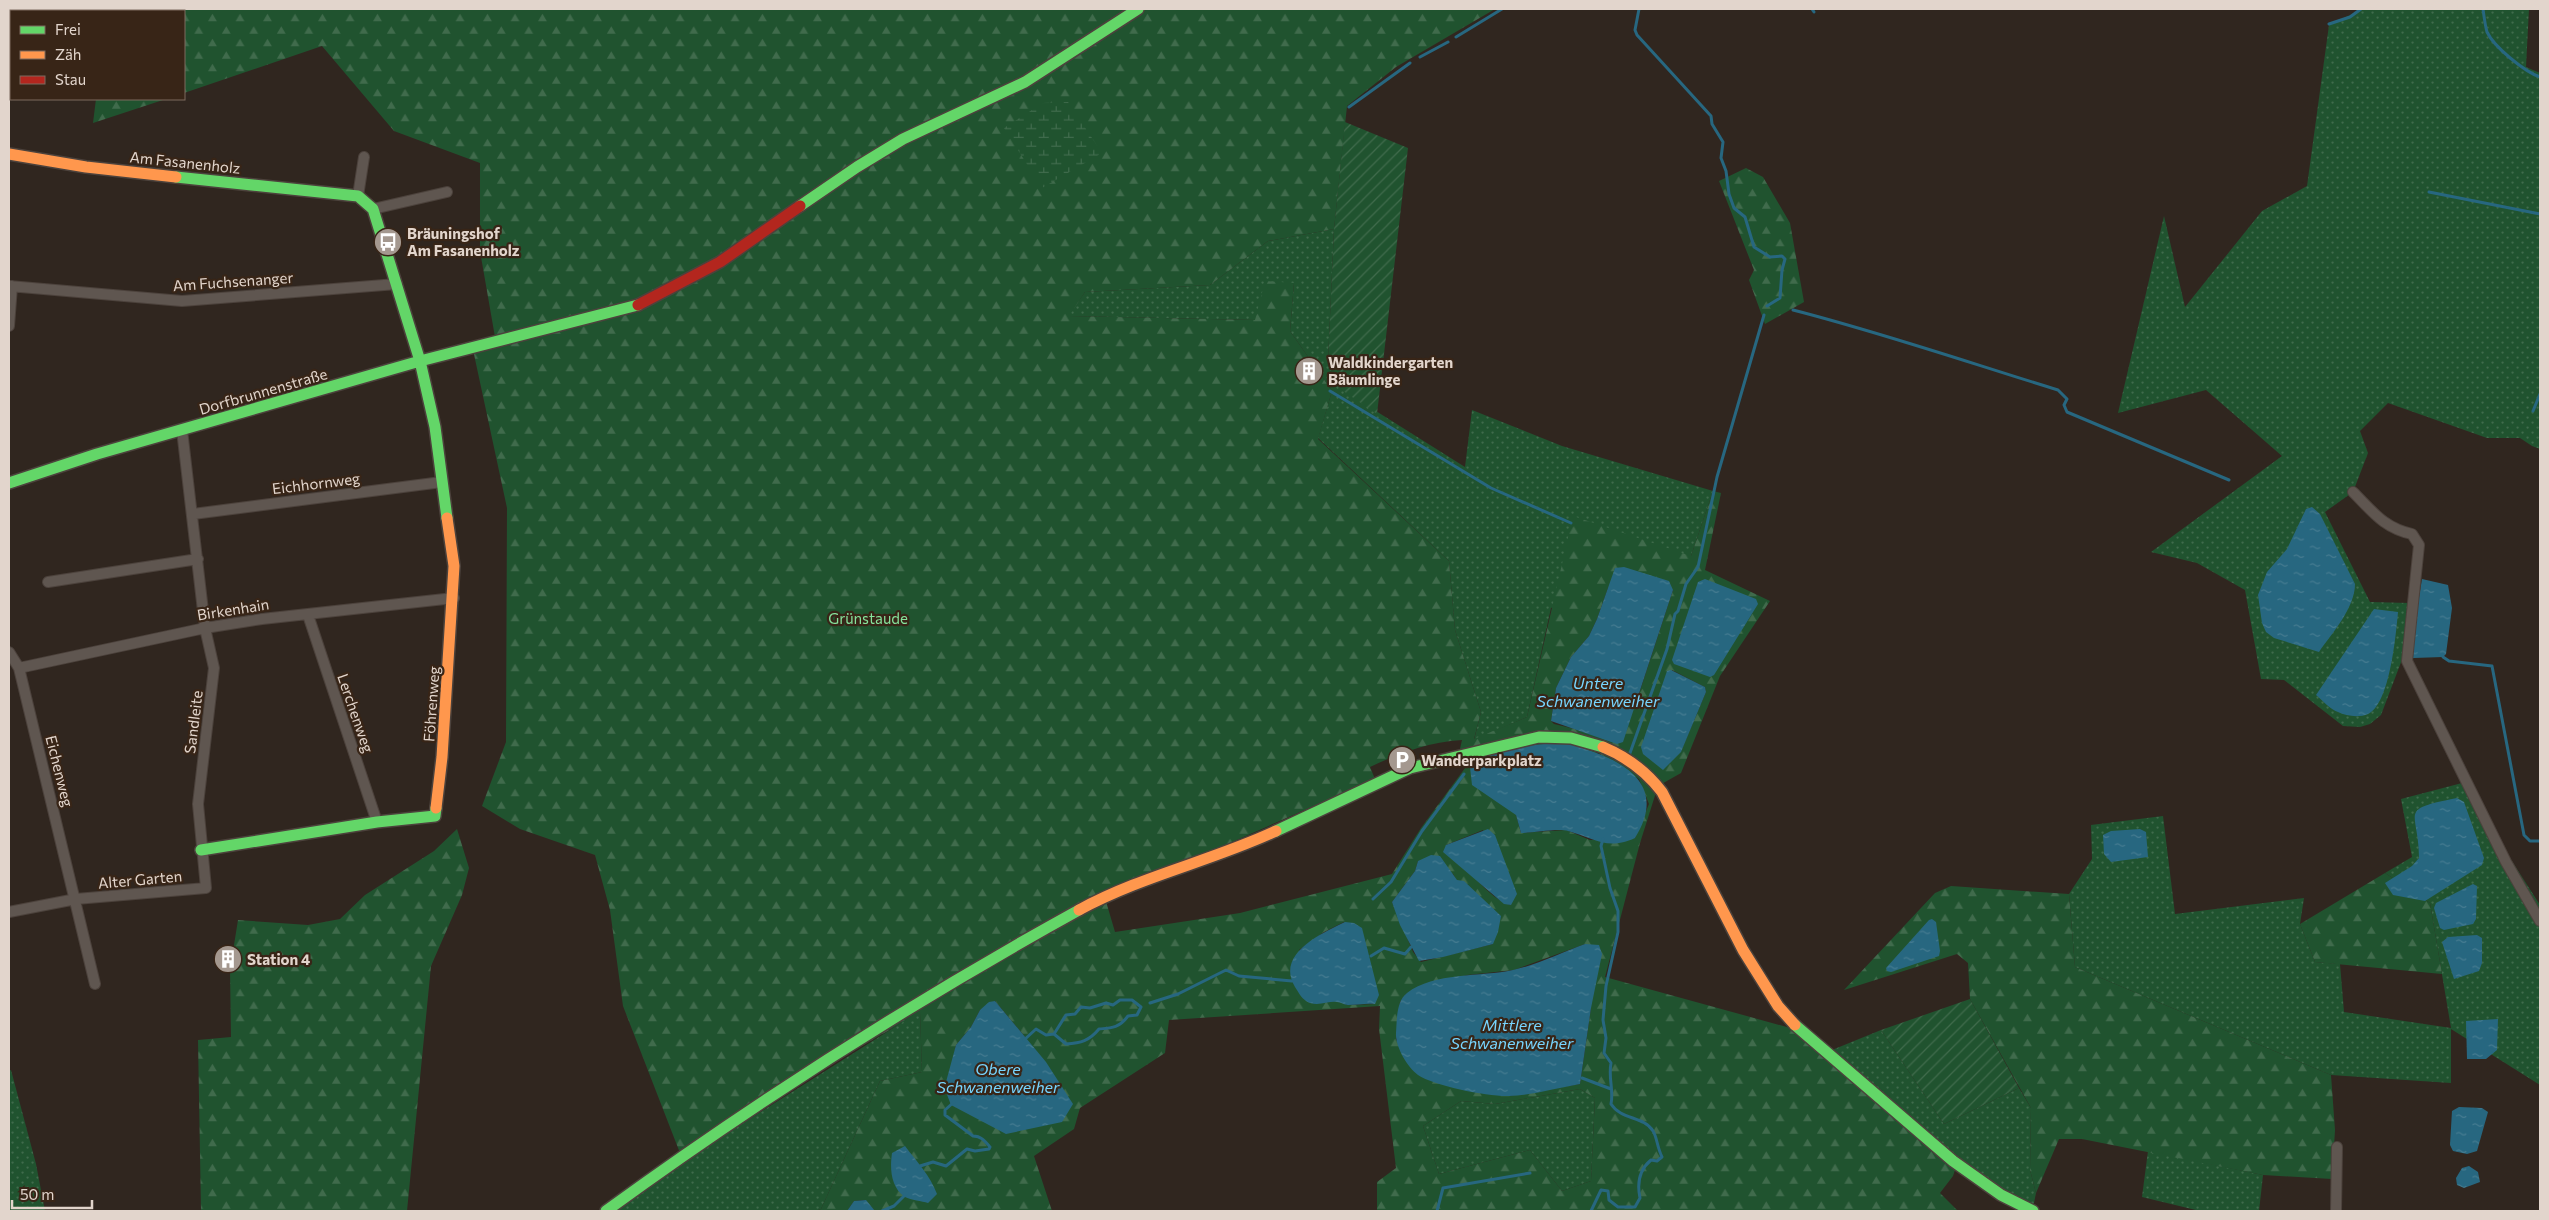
<svg xmlns="http://www.w3.org/2000/svg" width="2549" height="1220" viewBox="0 0 2549 1220" font-family="Commissioner,sans-serif">
	<style>
		.grass { fill: url(#grass-dots) }
		.forest { fill: url(#forest-firs); fill-rule: evenodd }
		.wetland { fill: url(#wetland-marsh) }
		.garden { fill: url(#garden-furrows) }
		.water { fill: url(#water-ripples) }
		.lines { fill: none; stroke-linecap: round; stroke-linejoin: round }
		.stream { stroke: #276780; stroke-width: 3 }
		.street-casing { stroke: #4c423c; stroke-width: 12 }
		.fast-casing { stroke: #4c423c; stroke-width: 14 }
		.slow-casing { stroke: #4c423c; stroke-width: 14 }
		.jam-casing { stroke: #4c423c; stroke-width: 14 }
		.street { stroke: #5f5650; stroke-width: 10 }
		.fast { stroke: #63d668; stroke-width: 11 }
		.slow { stroke: #ff974d; stroke-width: 11 }
		.jam { stroke: #b3261e; stroke-width: 11 }
		.labels { text-anchor: middle; dominant-baseline: central; stroke-width: 4.5; stroke-linejoin: round; paint-order: stroke }
		.street-label { font-size: 15px; fill: #e2d5cc; stroke: #382517 }
		.poi-label { font-size: 15px; font-weight: bold; fill: #e2d5cc; stroke: #382517; text-anchor: start }
		.park-label { font-size: 15px; fill: #86e39c; stroke: #382517 }
		.water-label { font-size: 16px; font-style: italic; fill: #77d5ff; stroke: #382517 }
	</style>
	<defs>
		<pattern id="grass-dots" width="8" height="8" patternUnits="userSpaceOnUse" patternTransform="scale(1.25)"><rect width="8" height="8" fill="#20532f"/><path d="M2 2h.1M6 6h.1" fill="none" stroke="#406b4c" stroke-width="1.8" stroke-linecap="round"/></pattern>
		<pattern id="forest-firs" width="22" height="20" patternUnits="userSpaceOnUse" patternTransform="scale(1.25)"><rect width="22" height="20" fill="#20532f"/><path d="M5 1l3.5 6h-7zM16 11l3.5 6h-7z" fill="#406b4c"/></pattern>
		<pattern id="wetland-marsh" width="20" height="14" patternUnits="userSpaceOnUse" patternTransform="scale(1.25)"><rect width="20" height="14" fill="#20532f"/><path d="M1 5h8M5 5V1M11 12h8M15 12V8" fill="none" stroke="#406b4c"/></pattern>
		<pattern id="garden-furrows" width="10" height="10" patternUnits="userSpaceOnUse" patternTransform="scale(1.25)"><rect width="10" height="10" fill="#20532f"/><path d="M-1 1l2-2M0 10L10 0M9 11l2-2" fill="none" stroke="#406b4c"/></pattern>
		<pattern id="water-ripples" width="26" height="14" patternUnits="userSpaceOnUse" patternTransform="scale(1.25)"><rect width="26" height="14" fill="#276780"/><path d="M2 4q2-2 4 0t4 0M15 11q2-2 4 0t4 0" fill="none" stroke="#467c91"/></pattern>
	</defs>
	<rect width="100%" height="100%" fill="#30261f"/>
	<path class="grass" d="M2363 9H2529L2526 67 2540 73V449L2532 446 2520 438H2487L2388 403 2360 431 2368 453 2353 492 2325 512 2370 602 2409 603 2403 657 2381 715 2370 724 2360 727 2343 726 2284 680 2261 679 2245 590 2197 563 2151 552 2282 456 2206 390 2118 413 2164 216 2185 307 2262 211 2307 186 2329 25Z
		M1334 229 1328 361 1333 384 1465 467 1472 410 1562 446 1713 491 1691 556 1551 608 1527 717 1474 740 1481 712 1455 630 1449 561 1318 438 1332 391 1290 331 1294 283 1256 320 1068 316 1085 292 1210 285 1268 241Z
		M2462 783 2540 905V1085L2451 1029V1083L2331 1075 2075 967 2069 894 2092 859 2091 825 2163 816 2175 914 2304 898 2300 924 2315 962 2340 964 2344 1012 2451 1028 2430 903 2385 873 2412 857 2401 799Z
		M920 1011 922 1072 880 1081 821 1209 815 1211H604Z
		M1881 1030 1944 1124 2019 1088 2031 1108 2030 1170 2036 1193 2033 1208 2012 1199 1911 1123 1832 1050Z
		M11 1070 36 1164 45 1211H9V1071Z
		M1580 1089 1595 1098 1591 1181 1562 1191 1530 1150 1439 1174 1423 1126 1461 1101 1495 1104Z
		M2148 1151 2263 1175 2259 1211H2200L2142 1197Z"/>
	<path class="forest" d="M9 9H1495L1396 67 1347 106 1334 229 1268 241 1210 285 1085 292 1069 316 1255 320 1265 281 1294 283 1290 331 1332 391 1318 439 1449 561 1455 630 1481 712 1474 739 1527 717 1573 516 1691 556 1713 491 1721 493 1705 570 1770 601 1720 676 1681 773 1658 786 1640 843 1605 977 1794 1029 1956 1167 1953 1176 1940 1193 1958 1211H1377V1182L1396 1168 1379 1029 1380 1006 1169 1020 1165 1053 1080 1108 1074 1129 1034 1156 1052 1211H875L865 1200 854 1201 847 1211H815L821 1209 880 1081 922 1072 920 1012 680 1153 623 1006 610 910 595 855 520 829 482 806 506 742 507 508 472 345 495 337 480 251V163L394 131 322 46 184 93V11H11V34L9 31ZM1615 568 1673 590 1638 697 1579 730 1554 724 1551 721 1556 688 1571 657 1589 636 1597 619ZM1672 670 1705 687 1706 692 1681 751ZM1462 740 1460 749 1468 764 1421 828 1392 874 1240 913 1115 932 1105 898 1375 779 1370 767C1399 753 1429 742 1462 740ZM1597 752 1639 779 1649 804 1635 838 1590 840 1566 830 1521 833 1516 815ZM1483 830 1511 905C1490 901 1461 861 1446 845ZM1418 861 1453 874 1493 944 1421 962 1413 952 1392 902 1415 871ZM1344 922 1375 1004 1347 1005 1339 1001 1299 950 1324 932ZM1585 944 1591 1008 1580 1084 1509 1096 1396 1040 1400 1002 1406 994 1467 975 1514 970ZM995 1001 1026 1038 946 1092 956 1045 971 1027 980 1010ZM1580 1089 1595 1098 1591 1181 1562 1191 1530 1150 1439 1174 1423 1126 1461 1101 1495 1104Z
		M96 99H166L93 123Z
		M1746 168 1763 177 1790 223 1804 302 1765 324 1749 280 1754 270 1719 181Z
		M457 829 469 868 462 895 431 966 407 1211H201L198 1040 231 1037 230 970 238 920 308 925 340 919 365 895 434 851Z
		M2385 873 2430 903 2442 974 2315 962 2300 924Z
		M1951 886 2069 894 2075 967 2331 1075 2335 1130 2332 1179 2263 1175 2082 1139H2059L2036 1193 2030 1170 2031 1108 1970 999 1968 963 1957 954 1844 990 1935 893Z"/>
	<path class="wetland" d="M1068 102 1102 153 1042 188 1004 128 1043 103Z"/>
	<path class="garden" d="M1345 122 1408 148 1377 414 1333 384 1328 361 1334 229Z
		M1970 999 2019 1088 1944 1124 1881 1030Z"/>
	<path class="water" d="M2312 507 2320 514 2355 584C2355 608 2332 633 2319 652L2274 638 2266 632 2262 623 2258 595 2267 572 2287 549 2306 509Z
		M1624 567 1669 581 1673 590 1623 742 1617 744 1551 721 1556 688 1571 657 1589 636 1597 619 1615 568Z
		M1705 579 1756 599 1758 604 1714 675 1710 677 1674 664 1672 660 1698 582Z
		M2422 579 2448 585 2452 608 2446 654 2443 657 2413 658 2414 629Z
		M2374 609 2398 612C2396 634 2390 704 2368 714 2359 718 2346 716 2338 712 2330 709 2323 701 2316 695Z
		M1671 670 1705 687 1706 692 1681 752 1663 770 1643 754 1641 747 1667 671Z
		M1562 742C1610 755 1673 777 1635 838 1607 851 1594 838 1568 831 1558 828 1533 833 1521 833L1516 815 1472 785 1470 767C1491 748 1534 745 1562 742Z
		M2457 798 2464 802 2484 858 2482 865 2425 901 2393 895 2385 883 2412 866 2419 858C2419 810 2396 810 2457 798Z
		M1488 829 1495 835 1517 894 1511 905 1504 904 1443 852 1446 845Z
		M2140 829 2146 832 2148 857 2111 862 2104 854 2103 835 2111 831Z
		M1431 855 1440 856 1457 880 1464 881 1501 916 1498 932 1493 944 1443 957 1419 961 1400 925 1392 902 1415 871 1418 861Z
		M2473 884 2477 886 2476 919 2473 924 2444 930 2440 928 2434 908 2436 903Z
		M1932 919 1936 922 1940 951 1939 956 1891 972 1887 971 1886 968 1929 920Z
		M1345 922 1354 923 1362 928 1379 995 1375 1004C1366 1003 1357 1005 1348 1005 1344 1005 1341 1002 1337 1002 1328 1001 1320 1006 1310 1003 1302 1000 1299 993 1295 987 1275 954 1322 933 1345 922Z
		M2477 935 2482 938V963L2479 971 2454 979 2442 942 2448 937Z
		M1585 944 1599 945 1602 954 1591 1008 1580 1084C1557 1088 1533 1095 1509 1096 1490 1097 1434 1086 1418 1075 1407 1067 1395 1046 1396 1033 1397 1021 1396 1001 1407 993 1434 972 1481 977 1513 970 1537 965 1562 952 1585 944Z
		M995 1001 1046 1062 1073 1104 1062 1122 1006 1134 951 1105 946 1092V1082L956 1045 971 1027 980 1010 989 1002Z
		M2498 1019 2497 1050 2486 1059H2467L2466 1021Z
		M2459 1107 2482 1108 2488 1112 2477 1151 2467 1154 2453 1151 2450 1145 2452 1111Z
		M905 1146C917 1162 930 1175 937 1194L928 1203C922 1201 911 1200 905 1197 890 1187 890 1167 892 1153Z
		M2469 1166 2478 1172 2480 1182 2464 1188 2457 1185 2456 1178 2462 1168Z
		M866 1200 875 1211H847L854 1201Z"/>
	<g class="lines">
		<path class="stream" d="M1639 9 1635 30 1637 35 1711 116 1712 124 1723 142 1721 158 1726 171 1729 194 1734 208 1745 217 1754 247 1770 257 1782 256 1785 259 1782 270 1780 298 1767 306
			M1812 9 1814 12
			M2483 9C2484 16 2485 25 2487 32 2494 47 2525 72 2540 77
			M2329 24 2350 17 2361 9
			M1456 37 1502 9
			M1420 57 1448 42
			M1349 107 1410 63
			M2429 192 2540 214
			M1793 310C1883 333 1970 363 2058 390L2067 399 2064 405 2067 412 2229 480
			M1330 391 1491 488 1571 523
			M2533 411 2540 394
			M2443 657 2449 661 2492 666 2524 835 2530 841H2540
			M1630 753 1667 649 1675 614 1678 611 1686 584 1698 567 1717 477 1764 315
			M1373 899 1391 882 1422 831 1464 774
			M1371 956 1384 948 1405 954 1411 947
			M1150 1003 1178 994 1226 970 1239 976 1292 981
			M1024 1040 1036 1029 1046 1035 1054 1034 1066 1015 1075 1014 1081 1007 1090 1008 1106 1003 1113 1005 1120 1000H1132L1141 1007 1137 1015 1128 1016C1119 1028 1112 1028 1099 1029 1089 1041 1081 1043 1066 1044L1054 1034
			M1582 1078 1611 1089
			M919 1170 920 1166 933 1162 946 1166 967 1149 975 1151 989 1149 990 1147C985 1141 981 1136 973 1136L945 1115V1110L954 1102
			M882 1211 894 1206 907 1193
			M1437 1211 1443 1188 1530 1173
			M1591 1211 1601 1190 1608 1191 1609 1200 1618 1207H1635L1640 1198C1637 1184 1639 1170 1651 1160L1657 1161 1662 1157C1657 1147 1657 1137 1653 1131 1644 1116 1621 1120 1611 1104 1614 1090 1608 1078 1611 1063L1604 1053 1606 1038 1603 1020 1606 986 1618 932V911L1610 888 1601 846 1603 839"/>
		<defs>
			<path id="street" d="M358 196 364 157
				M373 209 447 192
				M9 286 182 301 397 284
				M9 326 12 286
				M2353 492C2373 512 2384 528 2412 534L2419 545 2407 661 2506 862 2540 921
				M193 514 442 482
				M48 582 198 559
				M308 615 377 822
				M9 652 19 668 95 984
				M19 668 205 628 262 619 454 598
				M9 912 76 899 206 888 198 804 214 668 205 628 182 430
				M2336 1211 2337 1147"/>
			<path id="fast" d="M176 177 358 196 373 209 420 361 435 427 447 518
				M800 206 857 167 903 139 1025 82 1138 9
				M9 483 97 454 420 361 638 305
				M1276 831 1410 768 1539 737 1571 738 1603 747
				M201 850 377 822 435 816 436 808
				M1795 1025 1953 1161 2001 1195 2033 1211
				M606 1211C757 1101 916 1000 1079 910"/>
			<path id="slow" d="M9 154 86 167 176 177
				M1603 747C1627 757 1646 771 1662 792L1743 950 1778 1006 1795 1025
				M436 808 442 757 454 566 447 518
				M1079 910C1141 876 1212 861 1276 831"/>
			<path id="jam" d="M638 305 720 262 800 206"/>
		</defs>
		<use href="#street" class="street-casing"/>
		<use href="#fast" class="fast-casing"/>
		<use href="#slow" class="slow-casing"/>
		<use href="#jam" class="jam-casing"/>
		<use href="#street" class="street"/>
		<use href="#fast" class="fast"/>
		<use href="#slow" class="slow"/>
		<use href="#jam" class="jam"/>
	</g>
	<defs>
		<symbol id="bus-disc" viewBox="-11 -11 22 22"><circle r="9.5" fill="#a4988f" stroke="#382517"/><path d="M-5-6H5V4H4V6H2V4H-2V6H-4V4H-5ZM-3.5-4V0h7V-4ZM-3.5 1.2v1.5H-2V1.2ZM2 1.2v1.5H3.5V1.2Z" fill="#fff"/></symbol>
		<symbol id="building-disc" viewBox="-11 -11 22 22"><circle r="9.5" fill="#a4988f" stroke="#382517"/><path d="M-4-6H4V6H1V3H-1V6H-4ZM-2.5-4.3h1.7v1.8h-1.7ZM.8-4.3h1.7v1.8H.8ZM-2.5-1h1.7V.8h-1.7ZM.8-1h1.7V.8H.8Z" fill="#fff"/></symbol>
		<symbol id="parking-disc" viewBox="-11 -11 22 22"><circle r="9.5" fill="#a4988f" stroke="#382517"/><path d="M-3.5-5.5H1a3.5 3.5 0 0 1 0 7H-1V5.5H-3.5ZM-1-3.4V-.6H.8a1.4 1.4 0 0 0 0-2.8Z" fill="#fff"/></symbol>
	</defs>
	<g fill-rule="evenodd">
		<use href="#bus-disc" x="372" y="226" width="32" height="32"/>
		<use href="#building-disc" x="1293" y="355" width="32" height="32"/>
		<use href="#parking-disc" x="1386" y="744" width="32" height="32"/>
		<use href="#building-disc" x="212" y="943" width="32" height="32"/>
	</g>
	<g class="labels">
		<g class="street-label">
			<text transform="translate(185 162) rotate(6)">Am Fasanenholz</text>
			<text transform="translate(233 281) rotate(-4)">Am Fuchsenanger</text>
			<text transform="translate(263 391) rotate(-16)">Dorfbrunnenstraße</text>
			<text transform="translate(316 483) rotate(-7)">Eichhornweg</text>
			<text transform="translate(233 609) rotate(-9)">Birkenhain</text>
			<text transform="translate(431 704) rotate(-86)">Föhrenweg</text>
			<text transform="translate(356 713) rotate(71)">Lerchenweg</text>
			<text transform="translate(193 722) rotate(-83)">Sandleite</text>
			<text transform="translate(60 771) rotate(76)">Eichenweg</text>
			<text transform="translate(140 879) rotate(-5)">Alter Garten</text>
		</g>
		<g class="poi-label">
			<text x="407" y="233">Bräuningshof<tspan x="407" dy="17">Am Fasanenholz</tspan></text>
			<text x="1328" y="362">Waldkindergarten<tspan x="1328" dy="17">Bäumlinge</tspan></text>
			<text x="1421" y="760">Wanderparkplatz</text>
			<text x="247" y="959">Station 4</text>
		</g>
		<g class="park-label">
			<text x="868" y="618">Grünstaude</text>
		</g>
		<g class="water-label">
			<text x="1598" y="682">Untere<tspan x="1598" dy="18">Schwanenweiher</tspan></text>
			<text x="1512" y="1024">Mittlere<tspan x="1512" dy="18">Schwanenweiher</tspan></text>
			<text x="998" y="1068">Obere<tspan x="998" dy="18">Schwanenweiher</tspan></text>
		</g>
	</g>
	<rect width="2549" height="1220" fill="none" stroke="#e2d5cc" stroke-width="20"/>
	<rect x="10" y="10" width="175" height="90" fill="#382517" stroke="#7c6b5f"/>
	<rect x="20" y="26" width="25" height="8" fill="#63d668" stroke="#7c6b5f"/>
	<text x="55" y="35" font-size="15" fill="#e2d5cc">Frei</text>
	<rect x="20" y="51" width="25" height="8" fill="#ff974d" stroke="#7c6b5f"/>
	<text x="55" y="60" font-size="15" fill="#e2d5cc">Zäh</text>
	<rect x="20" y="76" width="25" height="8" fill="#b3261e" stroke="#7c6b5f"/>
	<text x="55" y="85" font-size="15" fill="#e2d5cc">Stau</text>
	<path d="M12 1200v8h80v-8" fill="none" stroke="#e2d5cc" stroke-width="2.5"/>
	<text x="20" y="1200" font-size="15" fill="#e2d5cc" stroke="#382517" stroke-width="4" paint-order="stroke">50 m</text>
</svg>
